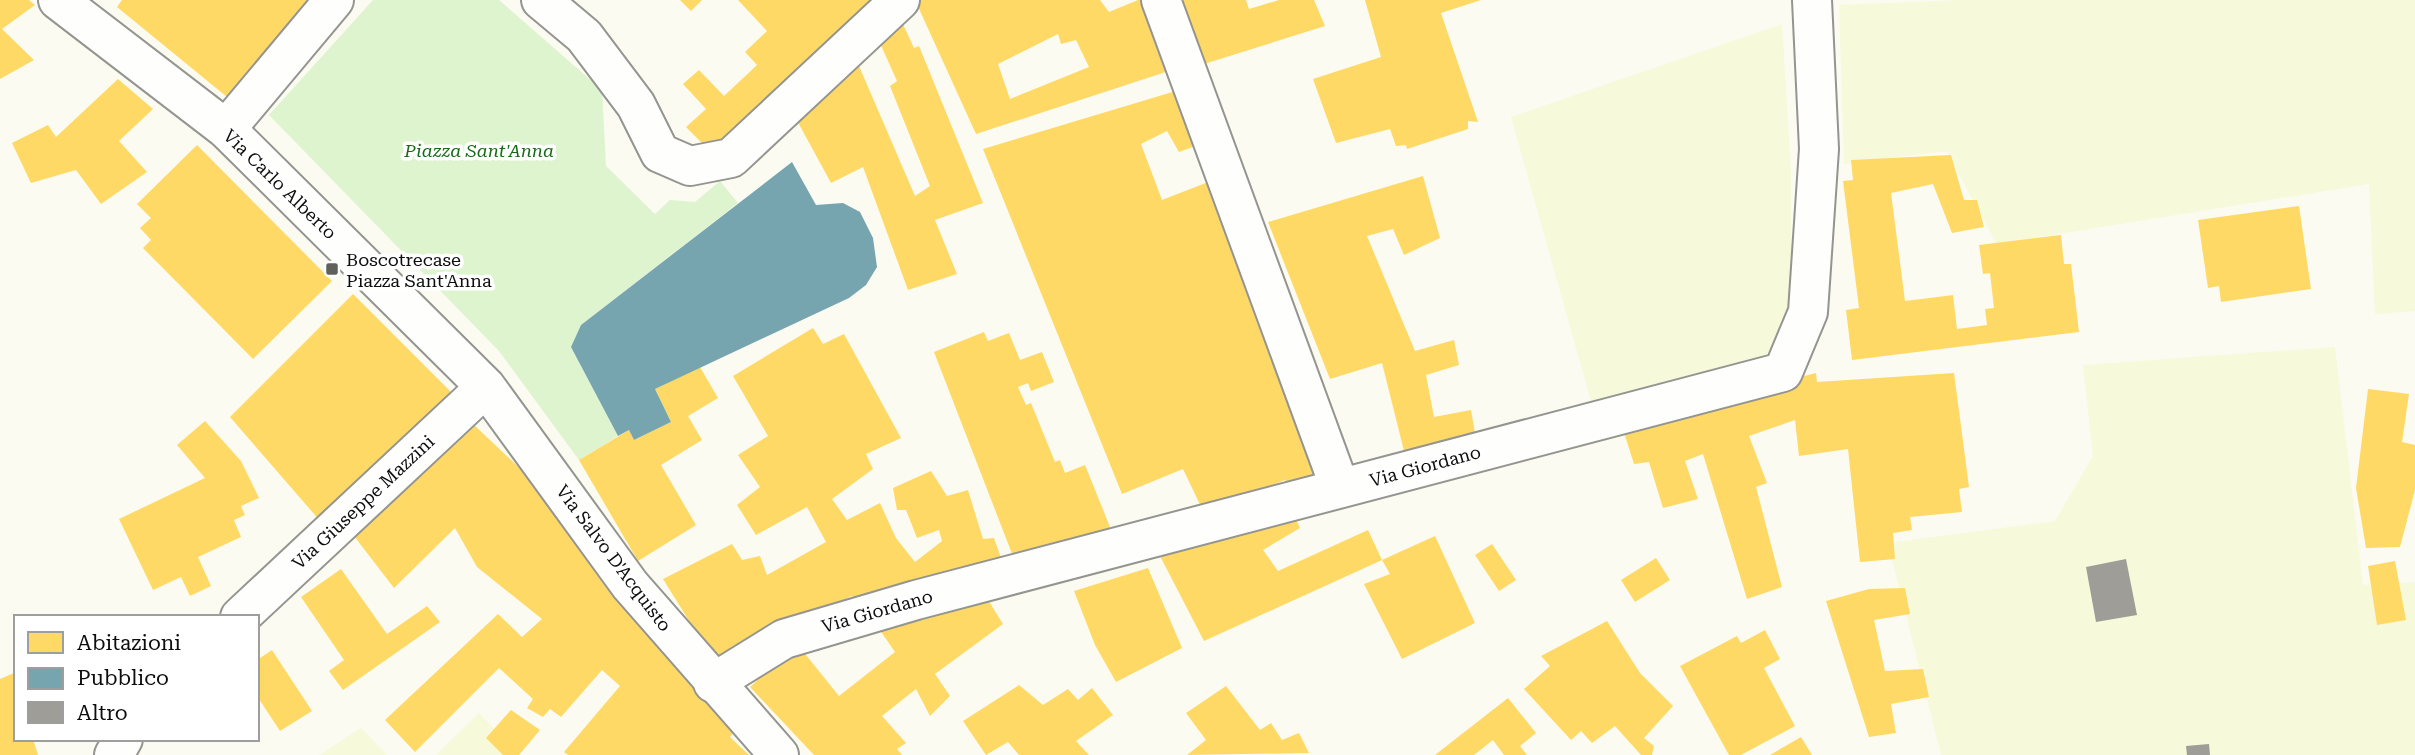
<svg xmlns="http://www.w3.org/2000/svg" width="2415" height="755" viewBox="0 0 2415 755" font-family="'Roboto Serif',serif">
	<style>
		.farmland { fill: #f7f9db }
		.green { fill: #ddf4ce }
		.homes { fill: #ffd966; fill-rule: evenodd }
		.public { fill: #76a5af }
		.building { fill: #9e9d97 }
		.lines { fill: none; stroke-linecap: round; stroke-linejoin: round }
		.minor-casing { stroke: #949490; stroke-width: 42 }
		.tertiary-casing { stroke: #949490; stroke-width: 42 }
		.minor { stroke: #fefefd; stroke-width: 38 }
		.tertiary { stroke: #fefefd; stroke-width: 38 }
		.poi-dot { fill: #60605d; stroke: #fff; stroke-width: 2.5 }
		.labels { text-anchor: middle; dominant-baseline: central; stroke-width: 7; stroke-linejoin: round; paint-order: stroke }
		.park-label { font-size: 18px; font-style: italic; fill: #186b16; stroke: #fff }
		.street-label { font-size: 18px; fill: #0d0d0d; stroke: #fff }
		.poi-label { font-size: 18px; fill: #0d0d0d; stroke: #fff; text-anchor: start }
	</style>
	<rect width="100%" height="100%" fill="#fbfbf1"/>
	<path class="farmland" d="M1962 0H2415V311L2375 314 2369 184 1997 244 1946 151 1844 164 1839 5Z
		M1782 24 1791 171V300L1765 360 1592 405 1511 117Z
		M2335 347 2363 585 2415 582V755H1941L1888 543 2055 521 2093 456 2083 365Z
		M479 713 520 755H436Z
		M361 728 387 755H319Z"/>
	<path class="green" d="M373 0H499L602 90 606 166 655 214 670 200 695 202 720 181 738 203 581 325 571 347 618 436 579 460 499 351 269 115Z"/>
	<path class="homes" d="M0 0H29L35 5 2 29 34 60 0 79Z
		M122 0H310L227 97 117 7Z
		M680 0H702L691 11Z
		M738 0H883L721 149 701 142 686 127 706 109 683 84 699 70 724 96 757 65 745 52 767 31Z
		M915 0H1100L1109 12 1138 0H1152L1178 68 976 134ZM1058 34 1061 44 1076 40 1089 67 1010 99 998 64Z
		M1178 0H1246L1249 9 1279 0H1314L1325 26 1204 64Z
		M1365 0H1481L1441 13 1478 122 1468 121V129L1407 149 1406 145 1396 146 1390 129 1336 143 1313 79 1381 57Z
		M901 20 914 48 919 46 983 203 935 220 957 274 908 290 863 167 831 183 794 115 856 59 915 196 930 186 890 86 897 81 879 41Z
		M118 79 153 109 119 141 147 172 101 204 76 170 31 183 12 143 48 125 56 137Z
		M1189 87 1209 141 1179 152 1167 131 1141 144 1162 200 1221 177 1326 479 1290 489 1285 480 1204 513 1183 469 1122 494 983 149Z
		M197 145 332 281 253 359 143 248 151 240 140 228 151 218 137 204Z
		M1951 155 1964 200H1977L1984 227 1952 233 1933 184 1891 193 1905 301 1953 295 1957 329 1987 325 1985 309 1994 308 1990 273 1983 274 1979 245 2061 235 2064 264H2071L2079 332 1852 360 1846 310 1859 308 1843 181 1853 180 1851 160Z
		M1423 176 1440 238 1404 255 1393 229 1367 236 1415 351 1454 340 1459 365 1426 375 1434 417 1471 410 1475 433 1405 455 1382 363 1330 379 1268 222Z
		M2299 206 2311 289 2221 302 2219 286 2208 288 2198 220Z
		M353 294 455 396 321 522 230 417Z
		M813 328 823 344 844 334 901 438 866 454 873 469 832 499 847 520 880 503 896 538 915 562 942 541 939 530 917 538 906 510H897L893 488 931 471 947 496 968 490 983 539 994 538 1005 569 861 613 852 596 714 661 663 579 732 544 742 560 760 556 767 575 826 542 807 507 756 535 737 505 760 487 738 455 768 436 733 376Z
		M984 332 988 341 1009 333 1020 360 1042 352 1054 382 1031 391 1028 383 1018 387 1026 405 1031 403 1055 462 1060 460 1065 473 1085 465 1110 527 1105 543 1016 564 934 352Z
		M700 367 718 398 688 416 702 440 661 465 696 525 638 561 579 460 629 430 634 440 671 422 655 389Z
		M1816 373 1817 382 1954 373 1969 487 1959 489 1962 512 1910 517 1912 530 1893 533 1895 559 1860 562 1848 449 1799 456 1795 420 1749 436 1767 483 1756 487 1782 587 1747 599 1703 454 1685 461 1698 499 1663 508 1649 462 1634 464 1621 423Z
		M2368 389 2409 394 2402 442 2415 445V490L2400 547 2366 548 2356 488Z
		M205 421 241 461 259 498 241 506 245 515 234 520 241 537 198 557 211 586 190 596 181 577 153 590 119 519 205 478 177 445Z
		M472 423 548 495 738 727 730 737 749 755H568L564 752 620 686 602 670 561 717 550 709 543 717 527 708 533 699 499 668 415 752 385 720 498 614 522 637 542 619 477 567 455 528 394 588 354 536Z
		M1291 508 1300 528 1263 550 1278 571 1368 530 1382 560 1204 641 1160 556Z
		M1435 536 1475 623 1402 659 1364 584 1390 574 1382 560Z
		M1492 544 1516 580 1499 591 1475 555Z
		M1656 558 1670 580 1635 602 1621 580Z
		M2395 561 2406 620 2377 625 2368 566Z
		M1148 568 1182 648 1116 682 1095 645 1074 591Z
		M341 569 387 634 427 606 440 622 343 690 329 671 344 660 301 597Z
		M1905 588 1910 614 1874 620 1885 671 1923 669 1929 697 1891 704 1896 733 1869 737 1826 601 1869 589Z
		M985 595 1003 624 935 674 950 696 930 716 916 689 882 716 906 743 897 749 902 755H814L750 687 788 652 802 650 839 696 895 652 875 623Z
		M1607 621 1640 673 1673 706 1644 738 1654 746 1652 755H1641L1615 726 1592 743 1581 731 1571 740 1524 689 1550 666 1541 656Z
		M1765 630 1780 659 1764 668 1795 726 1741 755H1729L1680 666 1737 636 1741 643Z
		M272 650 312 711 280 731 257 696V660Z
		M14 673 16 739H33L38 755H0V679Z
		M1019 685 1043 705 1068 689 1078 700 1092 688 1113 715 1076 741 1089 755H1019L1008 742 986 755 963 721Z
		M1226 686 1260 730 1271 723 1282 740 1299 733 1309 753 1187 755 1206 740 1186 713Z
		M1508 698 1536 733 1520 746 1527 755H1504L1493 740 1474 755H1435Z
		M511 710 540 730 519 755H503L486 738Z
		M1801 737 1812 755H1770Z"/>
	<path class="public" d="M792 162 816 205 843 203 860 212 873 238 877 267 866 285 849 298 655 389 671 422 634 440 629 430 618 436 571 347 581 325Z"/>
	<path class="building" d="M2126 559 2137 615 2096 622 2086 567Z
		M2209 744 2210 755H2187L2186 746Z"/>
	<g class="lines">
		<defs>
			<path id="minor" d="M541 0 584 36 636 105 660 153 690 166 731 158 900 0
				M1161 0 1340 488
				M226 129 334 0
				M713 683 784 639 916 600 1783 372 1808 312 1819 149 1812 0"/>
			<path id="tertiary" d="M58 0 226 129 486 387 630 585 779 755
				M240 617 486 387
				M114 755 123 739"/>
		</defs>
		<use href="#minor" class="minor-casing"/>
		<use href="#tertiary" class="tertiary-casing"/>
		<use href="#minor" class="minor"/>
		<use href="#tertiary" class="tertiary"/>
	</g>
	<rect class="poi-dot" x="325" y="262" width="14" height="14" rx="3.5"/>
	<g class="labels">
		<g class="park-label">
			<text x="479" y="150">Piazza Sant'Anna</text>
		</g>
		<g class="street-label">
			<text transform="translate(280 184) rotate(44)">Via Carlo Alberto</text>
			<text transform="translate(1425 466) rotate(-15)">Via Giordano</text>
			<text transform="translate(363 502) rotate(-43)">Via Giuseppe Mazzini</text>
			<text transform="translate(614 558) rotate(53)">Via Salvo D'Acquisto</text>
			<text transform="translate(877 611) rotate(-16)">Via Giordano</text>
		</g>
		<g class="poi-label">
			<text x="346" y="259">Boscotrecase<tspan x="346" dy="21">Piazza Sant'Anna</tspan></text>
		</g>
	</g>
	<rect x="14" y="615" width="245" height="126" fill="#ffffff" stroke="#9e9e9e" stroke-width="2"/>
	<rect x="28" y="632" width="35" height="21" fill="#ffd966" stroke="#9e9e9e" stroke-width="2"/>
	<text x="77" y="650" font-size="21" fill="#0d0d0d">Abitazioni</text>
	<rect x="28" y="668" width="35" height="21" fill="#76a5af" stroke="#9e9e9e" stroke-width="2"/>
	<text x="77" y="685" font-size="21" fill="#0d0d0d">Pubblico</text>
	<rect x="28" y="702" width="35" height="21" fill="#9e9d97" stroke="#9e9e9e" stroke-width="2"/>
	<text x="77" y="720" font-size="21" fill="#0d0d0d">Altro</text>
</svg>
